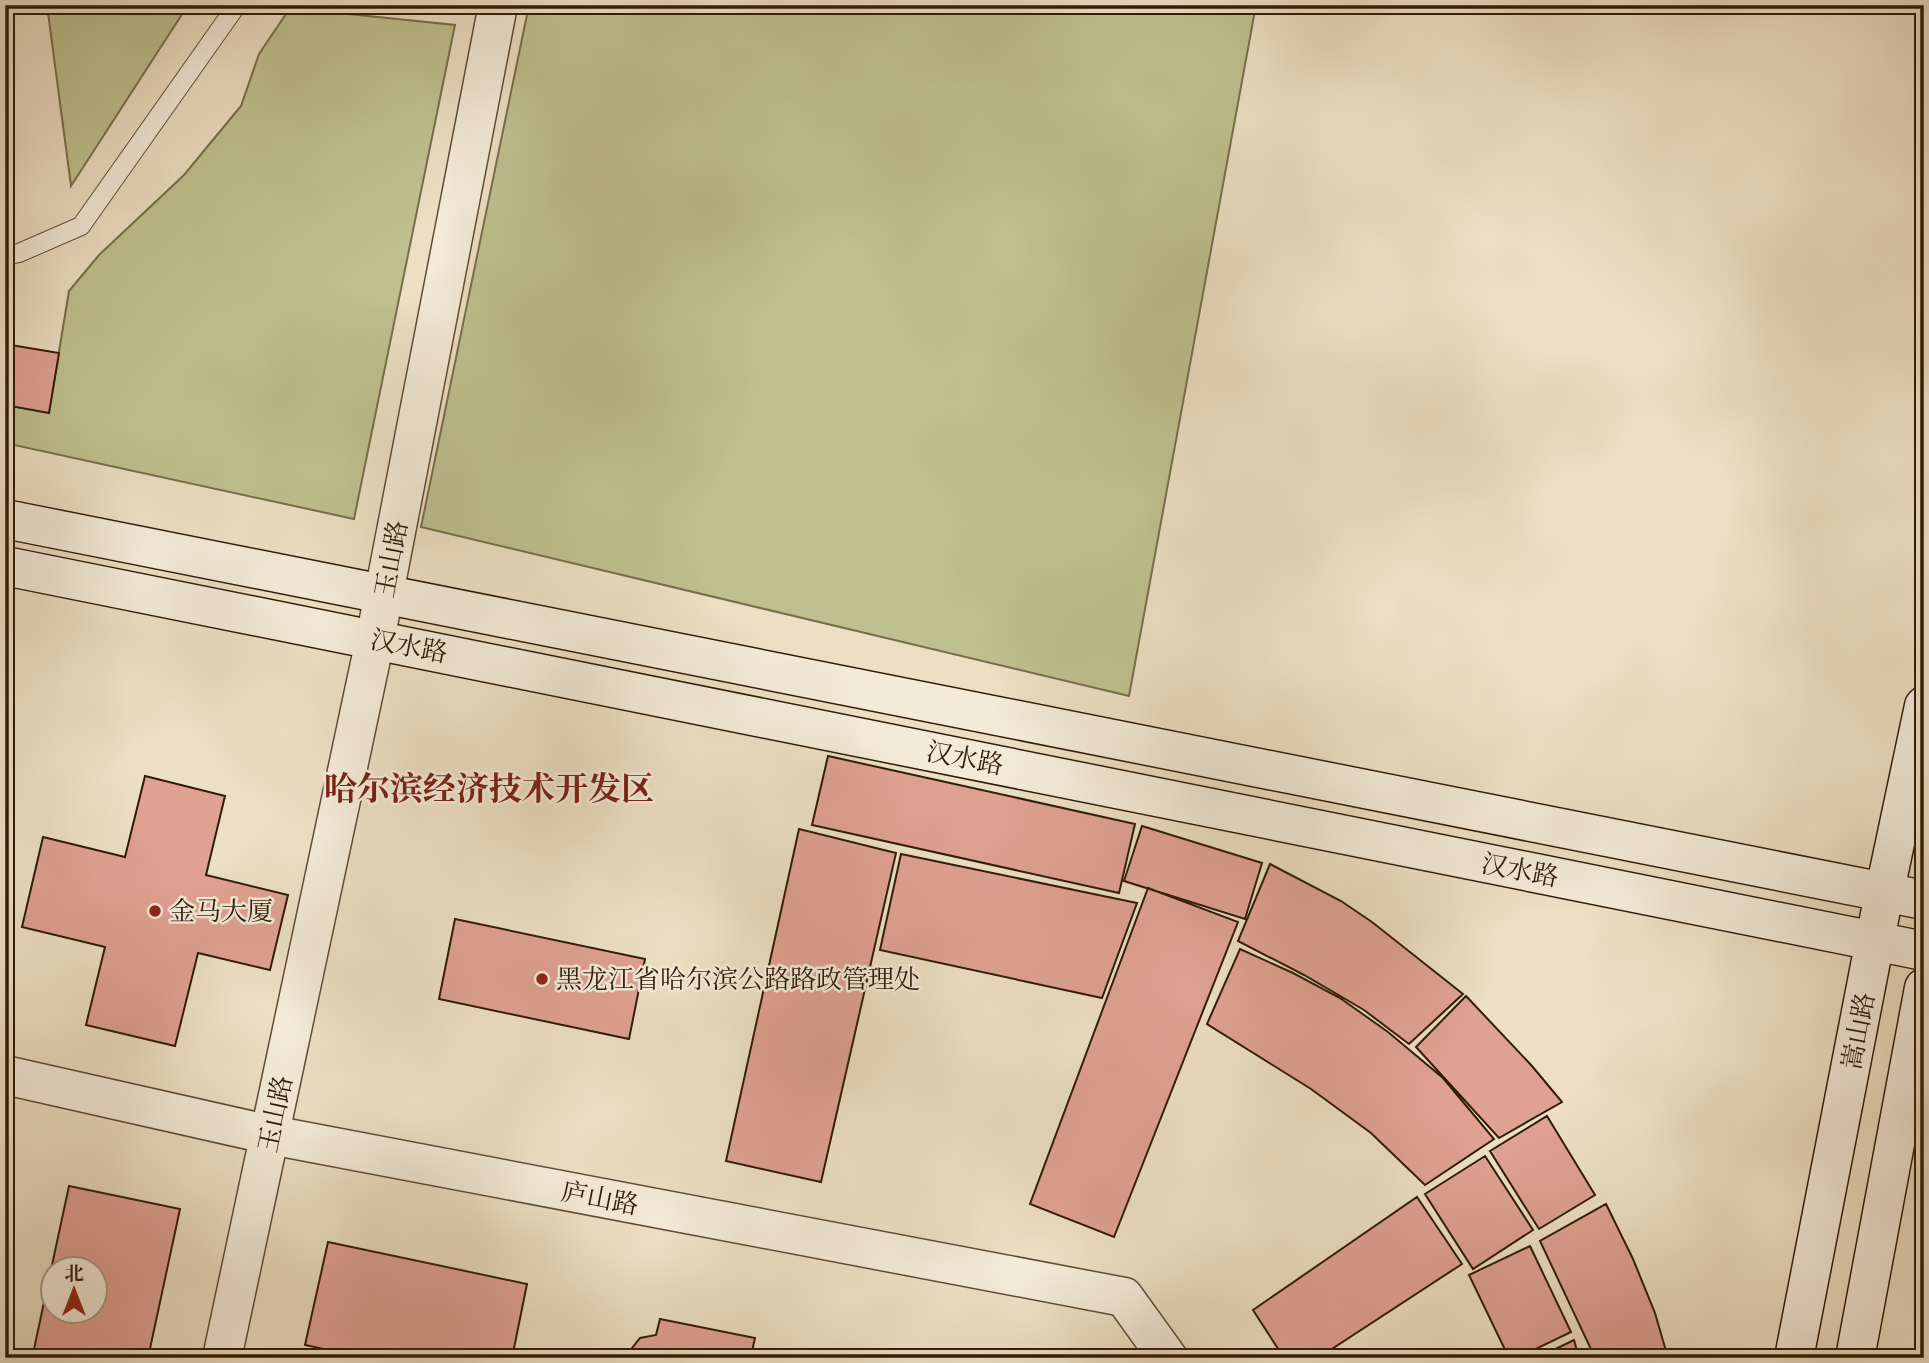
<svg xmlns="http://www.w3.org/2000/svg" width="1929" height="1363" viewBox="0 0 1929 1363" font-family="'IM FELL Great Primer','Noto Serif SC',serif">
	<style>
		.green { fill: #bfc08f; stroke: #786e4c; stroke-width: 2 }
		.building { fill: #dfa192; stroke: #311b09; stroke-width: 2; fill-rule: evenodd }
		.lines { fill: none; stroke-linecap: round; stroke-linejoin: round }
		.service-casing { stroke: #604c38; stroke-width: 20 }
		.tertiary-casing { stroke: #604c38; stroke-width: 41 }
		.secondary-casing { stroke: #311b09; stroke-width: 41 }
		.service { stroke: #f3ead8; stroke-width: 18 }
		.tertiary { stroke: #f3ead8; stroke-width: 38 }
		.secondary { stroke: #f3ead8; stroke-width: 38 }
		.poi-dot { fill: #8f2418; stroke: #f3ead8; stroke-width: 2.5 }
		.labels { text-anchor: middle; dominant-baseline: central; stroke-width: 5; stroke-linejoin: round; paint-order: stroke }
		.street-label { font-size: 26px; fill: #311b09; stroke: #f3ead8 }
		.poi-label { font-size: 26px; fill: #311b09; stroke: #f3ead8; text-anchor: start }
		.district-label { font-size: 33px; font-weight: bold; fill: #7a1f14; stroke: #f3ead8 }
	</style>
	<rect width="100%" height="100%" fill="#ecdfc3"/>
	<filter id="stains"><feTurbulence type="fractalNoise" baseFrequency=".00286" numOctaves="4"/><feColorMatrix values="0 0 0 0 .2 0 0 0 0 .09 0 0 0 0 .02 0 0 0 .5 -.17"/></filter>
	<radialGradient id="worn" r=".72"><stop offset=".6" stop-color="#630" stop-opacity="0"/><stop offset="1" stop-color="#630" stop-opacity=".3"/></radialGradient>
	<path class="green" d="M47 5H188L71 186Z
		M529 5H1256L1129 696 421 527Z
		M290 8 455 25 354 519 5 443V405L49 412 69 291 99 255 184 175 241 106 259 54Z"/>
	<path class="building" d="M5 5H20L7 19 9 39 5 40Z
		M5 344 59 353 49 413 5 405Z
		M828 756 1135 824 1119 893 812 825Z
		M145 776 225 796 206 875 288 895 270 970 198 953 175 1046 86 1025 105 947 22 927 43 837 125 857Z
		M1142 826 1262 863 1245 919 1124 881Z
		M799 829 896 853 821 1182 726 1161Z
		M901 854 1137 903 1102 998 880 950Z
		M1270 864 1341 901 1372 922 1463 994 1409 1044 1364 1010 1304 975 1238 941Z
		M1148 888 1238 922 1114 1237 1030 1204Z
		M455 919 645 959 629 1039 439 999Z
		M1240 949 1293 973 1340 998 1388 1032 1443 1078 1494 1139 1425 1185 1371 1133 1311 1089 1207 1024Z
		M1466 996 1532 1066 1562 1102 1499 1138 1416 1047Z
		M1547 1116 1595 1195 1539 1229 1490 1151Z
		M1485 1156 1533 1230 1473 1269 1425 1194Z
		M69 1186 180 1209 148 1358H75L34 1349ZM52 1268H94V1310H52Z
		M1417 1197 1462 1264 1318 1358H1284L1253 1310Z
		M1606 1204 1633 1259 1655 1313 1668 1358H1593L1590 1347 1540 1241Z
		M328 1242 527 1284 512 1358H366L305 1345Z
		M1530 1246 1571 1332 1517 1358H1509L1469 1275Z
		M660 1319 755 1338 751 1356 753 1358H630L629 1352 640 1338 656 1335Z
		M1574 1340 1579 1358H1537Z"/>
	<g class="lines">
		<defs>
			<path id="service" d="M5 256 19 253 81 226 237 5"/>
			<path id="tertiary" d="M5 1075 271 1135 1124 1297 1168 1358
				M222 1358 375 640 498 5"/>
			<path id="secondary" d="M5 519 1924 900
				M5 566 1924 951
				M1794 1358 1881 909 1924 706
				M1855 1358 1924 988"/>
		</defs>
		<use href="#service" class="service-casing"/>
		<use href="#tertiary" class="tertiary-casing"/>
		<use href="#secondary" class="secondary-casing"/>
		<use href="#service" class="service"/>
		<use href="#tertiary" class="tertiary"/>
		<use href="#secondary" class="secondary"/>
	</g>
	<g class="poi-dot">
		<circle cx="155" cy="911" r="7"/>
		<circle cx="542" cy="979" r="7"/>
	</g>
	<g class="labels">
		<g class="street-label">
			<text transform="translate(391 559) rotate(-79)">玉山路</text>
			<text transform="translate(409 646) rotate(11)">汉水路</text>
			<text transform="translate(965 758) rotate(11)">汉水路</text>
			<text transform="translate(1520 870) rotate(11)">汉水路</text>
			<text transform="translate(1858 1031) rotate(-79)">嵩山路</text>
			<text transform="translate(275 1114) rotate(-78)">玉山路</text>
			<text transform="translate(600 1198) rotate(11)">庐山路</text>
		</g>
		<g class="poi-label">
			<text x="169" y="911">金马大厦</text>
			<text x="556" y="979">黑龙江省哈尔滨公路路政管理处</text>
		</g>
		<g class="district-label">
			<text x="489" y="789">哈尔滨经济技术开发区</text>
		</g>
	</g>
	<rect width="1929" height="1363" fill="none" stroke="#ecdfc3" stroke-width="28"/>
	<rect x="7" y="7" width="1915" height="1349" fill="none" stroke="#311b09" stroke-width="3.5"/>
	<rect x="14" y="14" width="1901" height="1335" fill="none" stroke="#311b09" stroke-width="2"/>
	<g transform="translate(74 1290)"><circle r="33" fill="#f3ead8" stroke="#a59785" stroke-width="2"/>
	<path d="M0-5L12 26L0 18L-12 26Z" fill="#8f2418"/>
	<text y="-10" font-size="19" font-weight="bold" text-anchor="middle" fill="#311b09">北</text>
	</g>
	<rect width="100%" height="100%" filter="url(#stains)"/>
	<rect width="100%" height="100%" fill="url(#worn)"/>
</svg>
